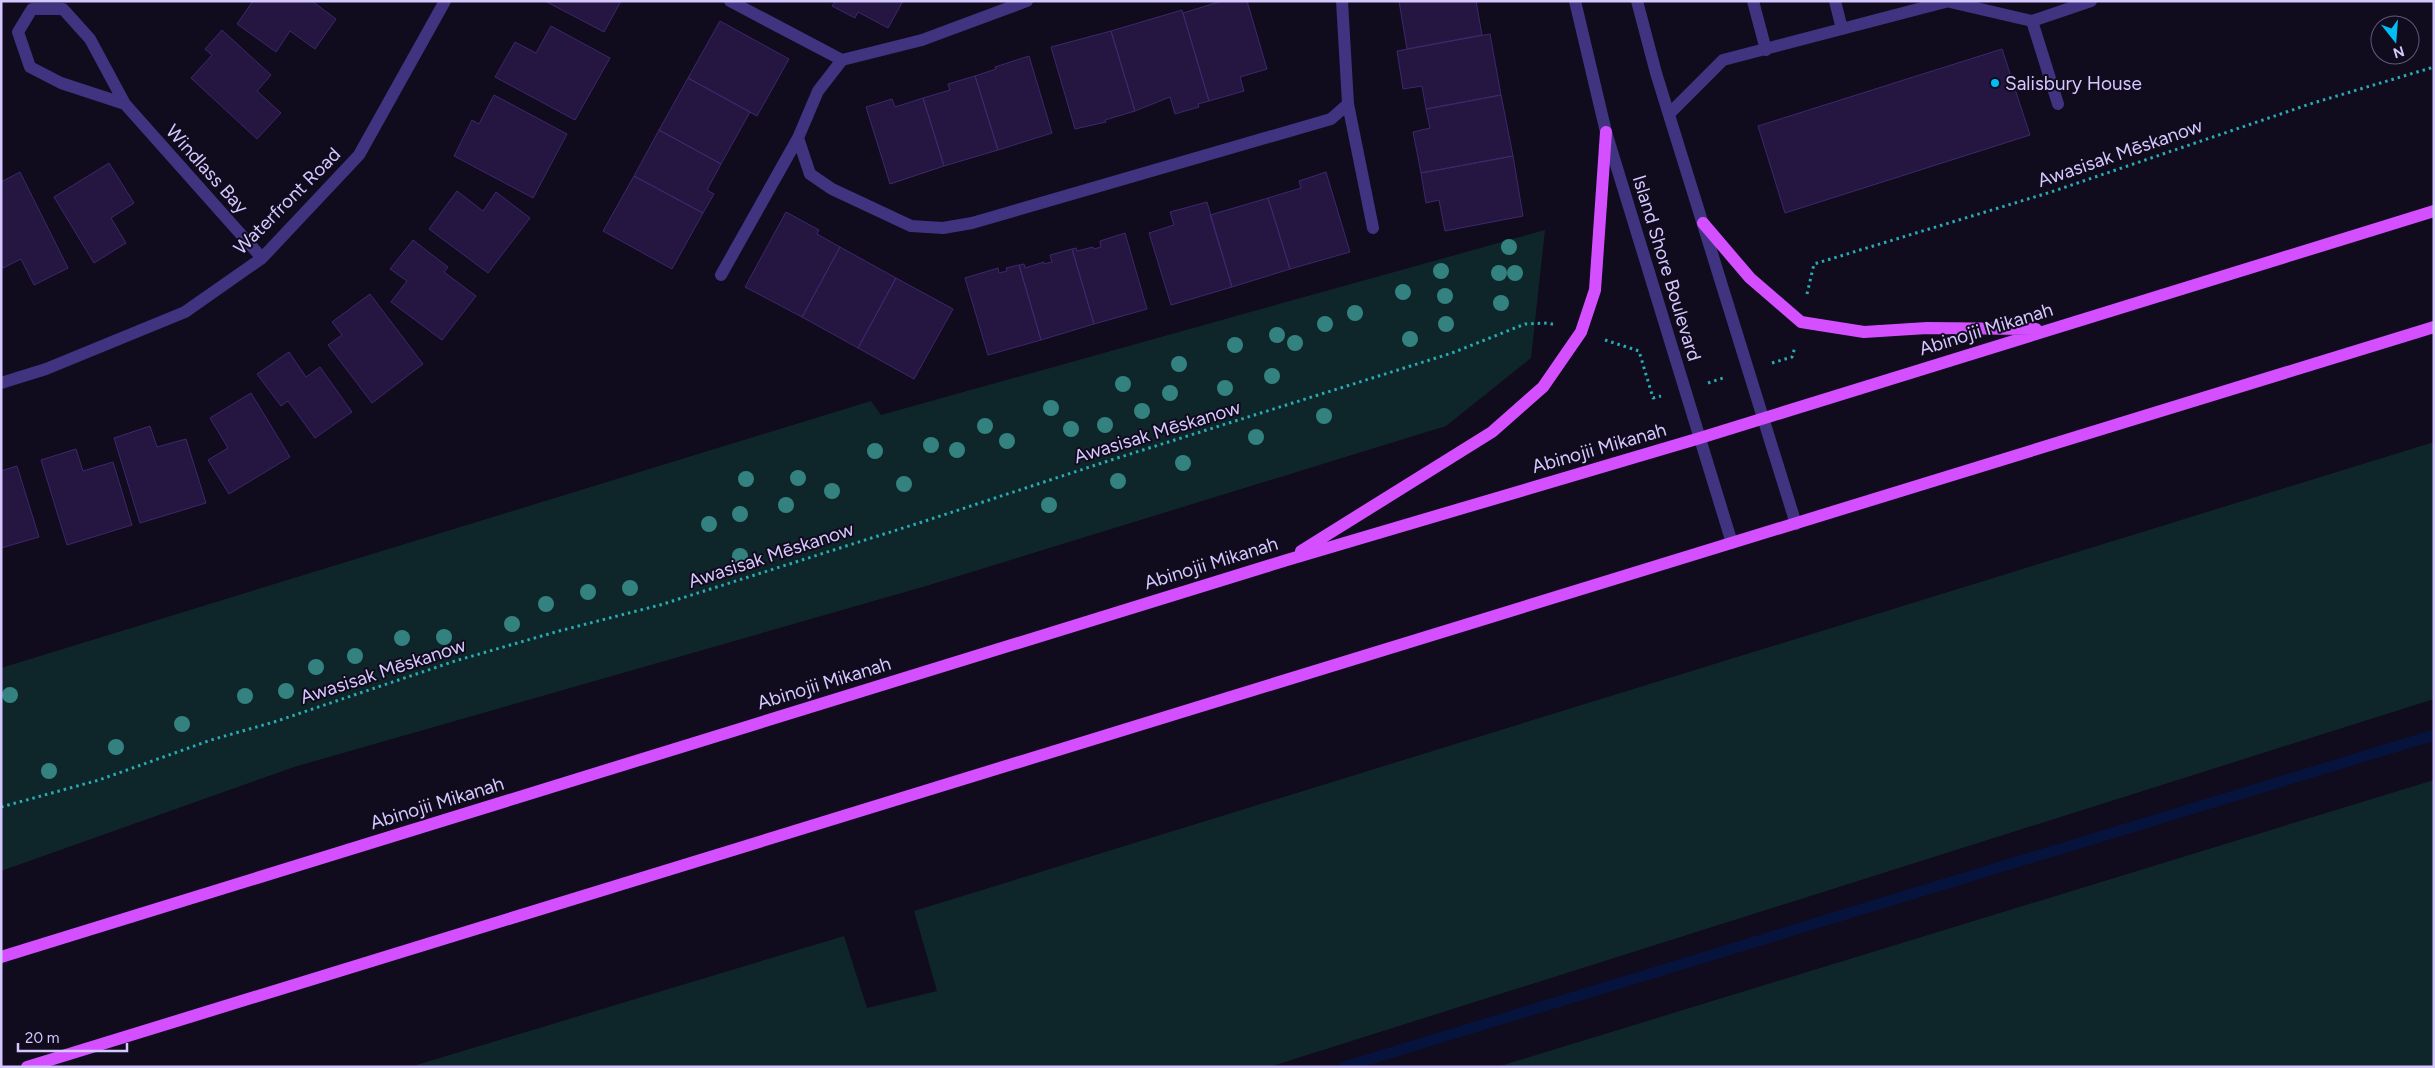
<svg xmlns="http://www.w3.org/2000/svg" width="2435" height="1068" viewBox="0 0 2435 1068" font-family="Figtree,sans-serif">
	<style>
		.green { fill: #0e2629 }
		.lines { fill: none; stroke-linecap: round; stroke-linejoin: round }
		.stream { stroke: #06133c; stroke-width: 11 }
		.building { fill: #241640; stroke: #3e276d }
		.path { stroke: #27acb4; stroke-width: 3; stroke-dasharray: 2.5 4; stroke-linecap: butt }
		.service { stroke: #403380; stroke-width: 12 }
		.minor { stroke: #403380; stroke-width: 12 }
		.tertiary { stroke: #403380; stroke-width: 12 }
		.primary { stroke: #d34fff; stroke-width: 12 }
		.tree { fill: #338280 }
		.poi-dot { fill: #00bdf3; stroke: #110b1e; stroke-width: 2 }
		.labels { text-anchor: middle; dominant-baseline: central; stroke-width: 4; stroke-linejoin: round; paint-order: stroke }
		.poi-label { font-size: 19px; fill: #d5c8ff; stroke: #110b1e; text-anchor: start }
		.street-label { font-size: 19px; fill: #d5c8ff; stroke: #110b1e }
	</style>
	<rect width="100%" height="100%" fill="#110b1e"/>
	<path class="green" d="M1545 230 1531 358 1446 426 926 586 294 767 1 871V668L871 401 881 415Z
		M2434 442V699L1269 1067H410L844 936 867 1008 937 991 914 911Z
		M2434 780V1067H1497Z"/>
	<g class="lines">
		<path class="stream" d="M1344 1067 2434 735"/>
	</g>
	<path class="building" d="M253 1H312L336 19 315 49 290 31 276 52 237 24Z
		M545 1H621L604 32Z
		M835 1H903L888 28 858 12 855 18 832 6Z
		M1222 1H1247L1267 69 1240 77 1244 91 1209 101 1183 13Z
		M1399 1H1476L1482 35 1407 49Z
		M1182 10 1209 101 1198 104 1199 107 1175 114 1170 97 1135 111 1111 31Z
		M720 21 789 59 757 116 688 78Z
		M551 26 610 58 575 120 495 77 515 42 536 53Z
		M222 30 271 75 257 91 281 113 257 139 191 78 212 55 205 49Z
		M1111 31 1135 111 1105 120 1106 122 1075 129 1051 47Z
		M1490 34 1501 95 1426 109 1422 86 1403 89 1397 51Z
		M2002 49 2030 135 1785 213 1758 126Z
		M1029 56 1052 133 998 150 975 76 996 69 995 67Z
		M975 76 998 150 944 166 923 98 950 90 948 84Z
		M688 78 750 112 721 164 659 130Z
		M494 95 567 134 533 198 454 156 472 120 479 124Z
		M1501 95 1513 156 1421 173 1413 132 1430 128 1426 109Z
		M923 98 944 166 890 184 866 107 892 99 895 107Z
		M659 130 721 164 707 190 714 194 703 213 634 176Z
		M1513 156 1523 216 1445 231 1439 200 1426 203 1421 173Z
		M109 163 134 203 111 218 126 243 94 263 54 197Z
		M20 172 68 268 34 285 21 259 3 268 1 264V182Z
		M1326 172 1350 252 1290 269 1268 198 1301 188 1299 181Z
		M634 176 703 213 672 269 603 231Z
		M457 191 483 211 496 192 530 218 488 273 429 229Z
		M1268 198 1290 269 1232 287 1210 215Z
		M1207 202 1232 287 1171 305 1149 233 1174 225 1170 212Z
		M786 212 819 230 817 234 840 247 802 317 745 287Z
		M1125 233 1147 309 1094 324 1072 249 1076 248 1077 251 1093 247 1094 249 1101 247 1100 241Z
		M413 240 448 267 444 272 476 296 442 340 391 302 407 281 390 269Z
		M840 247 896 278 858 348 802 317Z
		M1072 249 1094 324 1041 340 1019 265 1024 264 1025 268 1044 262V264L1052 262 1050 255Z
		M1019 265 1041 340 988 355 965 278 998 268 999 273 1007 271 1006 268Z
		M896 278 953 309 914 379 858 348Z
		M370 294 423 364 372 403 328 345 342 335 332 322Z
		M289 352 306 377 320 367 352 412 315 438 288 401 281 406 257 374Z
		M251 393 290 457 229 494 208 460 228 448 210 418Z
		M150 426 157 447 186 439 206 503 140 523 114 438Z
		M76 449 83 471 113 462 132 525 67 545 41 460Z
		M17 466 39 537 1 548V471Z"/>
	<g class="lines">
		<path class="path" d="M1807 294 1814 264 2051 192 2310 104 2434 67
			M1605 340 1639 351 1653 398 1661 396
			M1772 363 1792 357 1795 347
			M1708 383 1726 377
			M1 807 99 780 211 740 274 722 455 661 559 631 660 605 922 522 1111 460 1452 353 1525 324 1547 323 1556 325"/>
		<path class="service" d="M730 1 842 60
			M1027 1 922 40 842 60 818 91 798 138 810 174 832 189 911 226 943 228 972 223 1331 119 1348 104 1342 1
			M1753 1 1766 50
			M1835 1 1842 29
			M1950 2 2032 21 2058 104
			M2032 21 2091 1
			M1348 104 1373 228
			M1669 114 1723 60 1949 1
			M721 275 798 138"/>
		<path class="minor" d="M125 104 61 83 30 67 18 32 32 9H63L90 39 125 104 262 258
			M1 383 46 369 185 312 262 258 359 155 445 1"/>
		<path class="tertiary" d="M1575 1 1606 132 1732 543
			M1637 1 1656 73 1796 524"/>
		<path class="primary" d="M1703 223 1750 278 1801 322 1864 332 1927 328 2036 329
			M1301 551 1492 432 1543 387 1581 332 1595 290 1606 132
			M1 957 1287 560 1700 438 2434 211
			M27 1067 2434 327"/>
	</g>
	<g class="tree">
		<circle cx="1509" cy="247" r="8"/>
		<circle cx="1441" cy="271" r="8"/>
		<circle cx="1499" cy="273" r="8"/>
		<circle cx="1515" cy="273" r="8"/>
		<circle cx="1403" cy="292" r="8"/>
		<circle cx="1445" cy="296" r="8"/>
		<circle cx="1501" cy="303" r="8"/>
		<circle cx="1355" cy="313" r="8"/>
		<circle cx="1325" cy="324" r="8"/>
		<circle cx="1446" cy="324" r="8"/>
		<circle cx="1277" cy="335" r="8"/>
		<circle cx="1410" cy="339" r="8"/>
		<circle cx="1295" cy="343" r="8"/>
		<circle cx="1235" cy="345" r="8"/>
		<circle cx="1179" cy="364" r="8"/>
		<circle cx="1272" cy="376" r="8"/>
		<circle cx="1123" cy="384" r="8"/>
		<circle cx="1225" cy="388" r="8"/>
		<circle cx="1170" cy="393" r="8"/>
		<circle cx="1051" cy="408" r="8"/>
		<circle cx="1142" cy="411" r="8"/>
		<circle cx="1324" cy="416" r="8"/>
		<circle cx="1105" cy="425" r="8"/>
		<circle cx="985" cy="426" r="8"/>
		<circle cx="1071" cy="429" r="8"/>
		<circle cx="1256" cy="437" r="8"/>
		<circle cx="1007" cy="441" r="8"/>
		<circle cx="931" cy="445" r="8"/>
		<circle cx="957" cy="450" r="8"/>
		<circle cx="875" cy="451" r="8"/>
		<circle cx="1183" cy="463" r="8"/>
		<circle cx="798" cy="478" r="8"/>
		<circle cx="746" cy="479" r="8"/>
		<circle cx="1118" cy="481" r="8"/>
		<circle cx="904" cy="484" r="8"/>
		<circle cx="832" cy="491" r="8"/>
		<circle cx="786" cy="505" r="8"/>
		<circle cx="1049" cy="505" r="8"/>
		<circle cx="740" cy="514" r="8"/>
		<circle cx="709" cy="524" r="8"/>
		<circle cx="740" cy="556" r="8"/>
		<circle cx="630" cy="588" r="8"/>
		<circle cx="588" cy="592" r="8"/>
		<circle cx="546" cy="604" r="8"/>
		<circle cx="512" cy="624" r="8"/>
		<circle cx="444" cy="637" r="8"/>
		<circle cx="402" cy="638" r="8"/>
		<circle cx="355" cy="656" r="8"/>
		<circle cx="316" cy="667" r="8"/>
		<circle cx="286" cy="691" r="8"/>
		<circle cx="10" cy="695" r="8"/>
		<circle cx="245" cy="696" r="8"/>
		<circle cx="182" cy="724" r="8"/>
		<circle cx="116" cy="747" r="8"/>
		<circle cx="49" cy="771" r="8"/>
	</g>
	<circle class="poi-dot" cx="1995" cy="83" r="5"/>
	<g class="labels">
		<g class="poi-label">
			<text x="2005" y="83">Salisbury House</text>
		</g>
		<g class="street-label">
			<text transform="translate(2120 153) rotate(-19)">Awasisak Mēskanow</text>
			<text transform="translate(207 169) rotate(48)">Windlass Bay</text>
			<text transform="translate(287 201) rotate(-45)">Waterfront Road</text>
			<text transform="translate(1667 268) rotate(73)">Island Shore Boulevard</text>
			<text transform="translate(1986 329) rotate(-17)">Abinojii Mikanah</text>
			<text transform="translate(1157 432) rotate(-17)">Awasisak Mēskanow</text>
			<text transform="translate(1599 448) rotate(-16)">Abinojii Mikanah</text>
			<text transform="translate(771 555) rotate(-18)">Awasisak Mēskanow</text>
			<text transform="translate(1211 563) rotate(-17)">Abinojii Mikanah</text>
			<text transform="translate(383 671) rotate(-18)">Awasisak Mēskanow</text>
			<text transform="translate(824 683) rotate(-17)">Abinojii Mikanah</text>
			<text transform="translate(437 803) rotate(-17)">Abinojii Mikanah</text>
		</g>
	</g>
	<rect width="2435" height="1068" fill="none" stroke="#d5c8ff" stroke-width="5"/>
	<g transform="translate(2395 40) rotate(163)"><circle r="24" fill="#110b1e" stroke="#5f5778"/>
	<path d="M0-4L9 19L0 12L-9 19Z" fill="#00bdf3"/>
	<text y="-8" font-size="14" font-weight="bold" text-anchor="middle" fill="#d5c8ff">N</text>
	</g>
	<path d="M18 1043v8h109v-8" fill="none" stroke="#d5c8ff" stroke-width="2.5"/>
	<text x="25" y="1043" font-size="15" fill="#d5c8ff" stroke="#110b1e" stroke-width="4" paint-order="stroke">20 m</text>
</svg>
